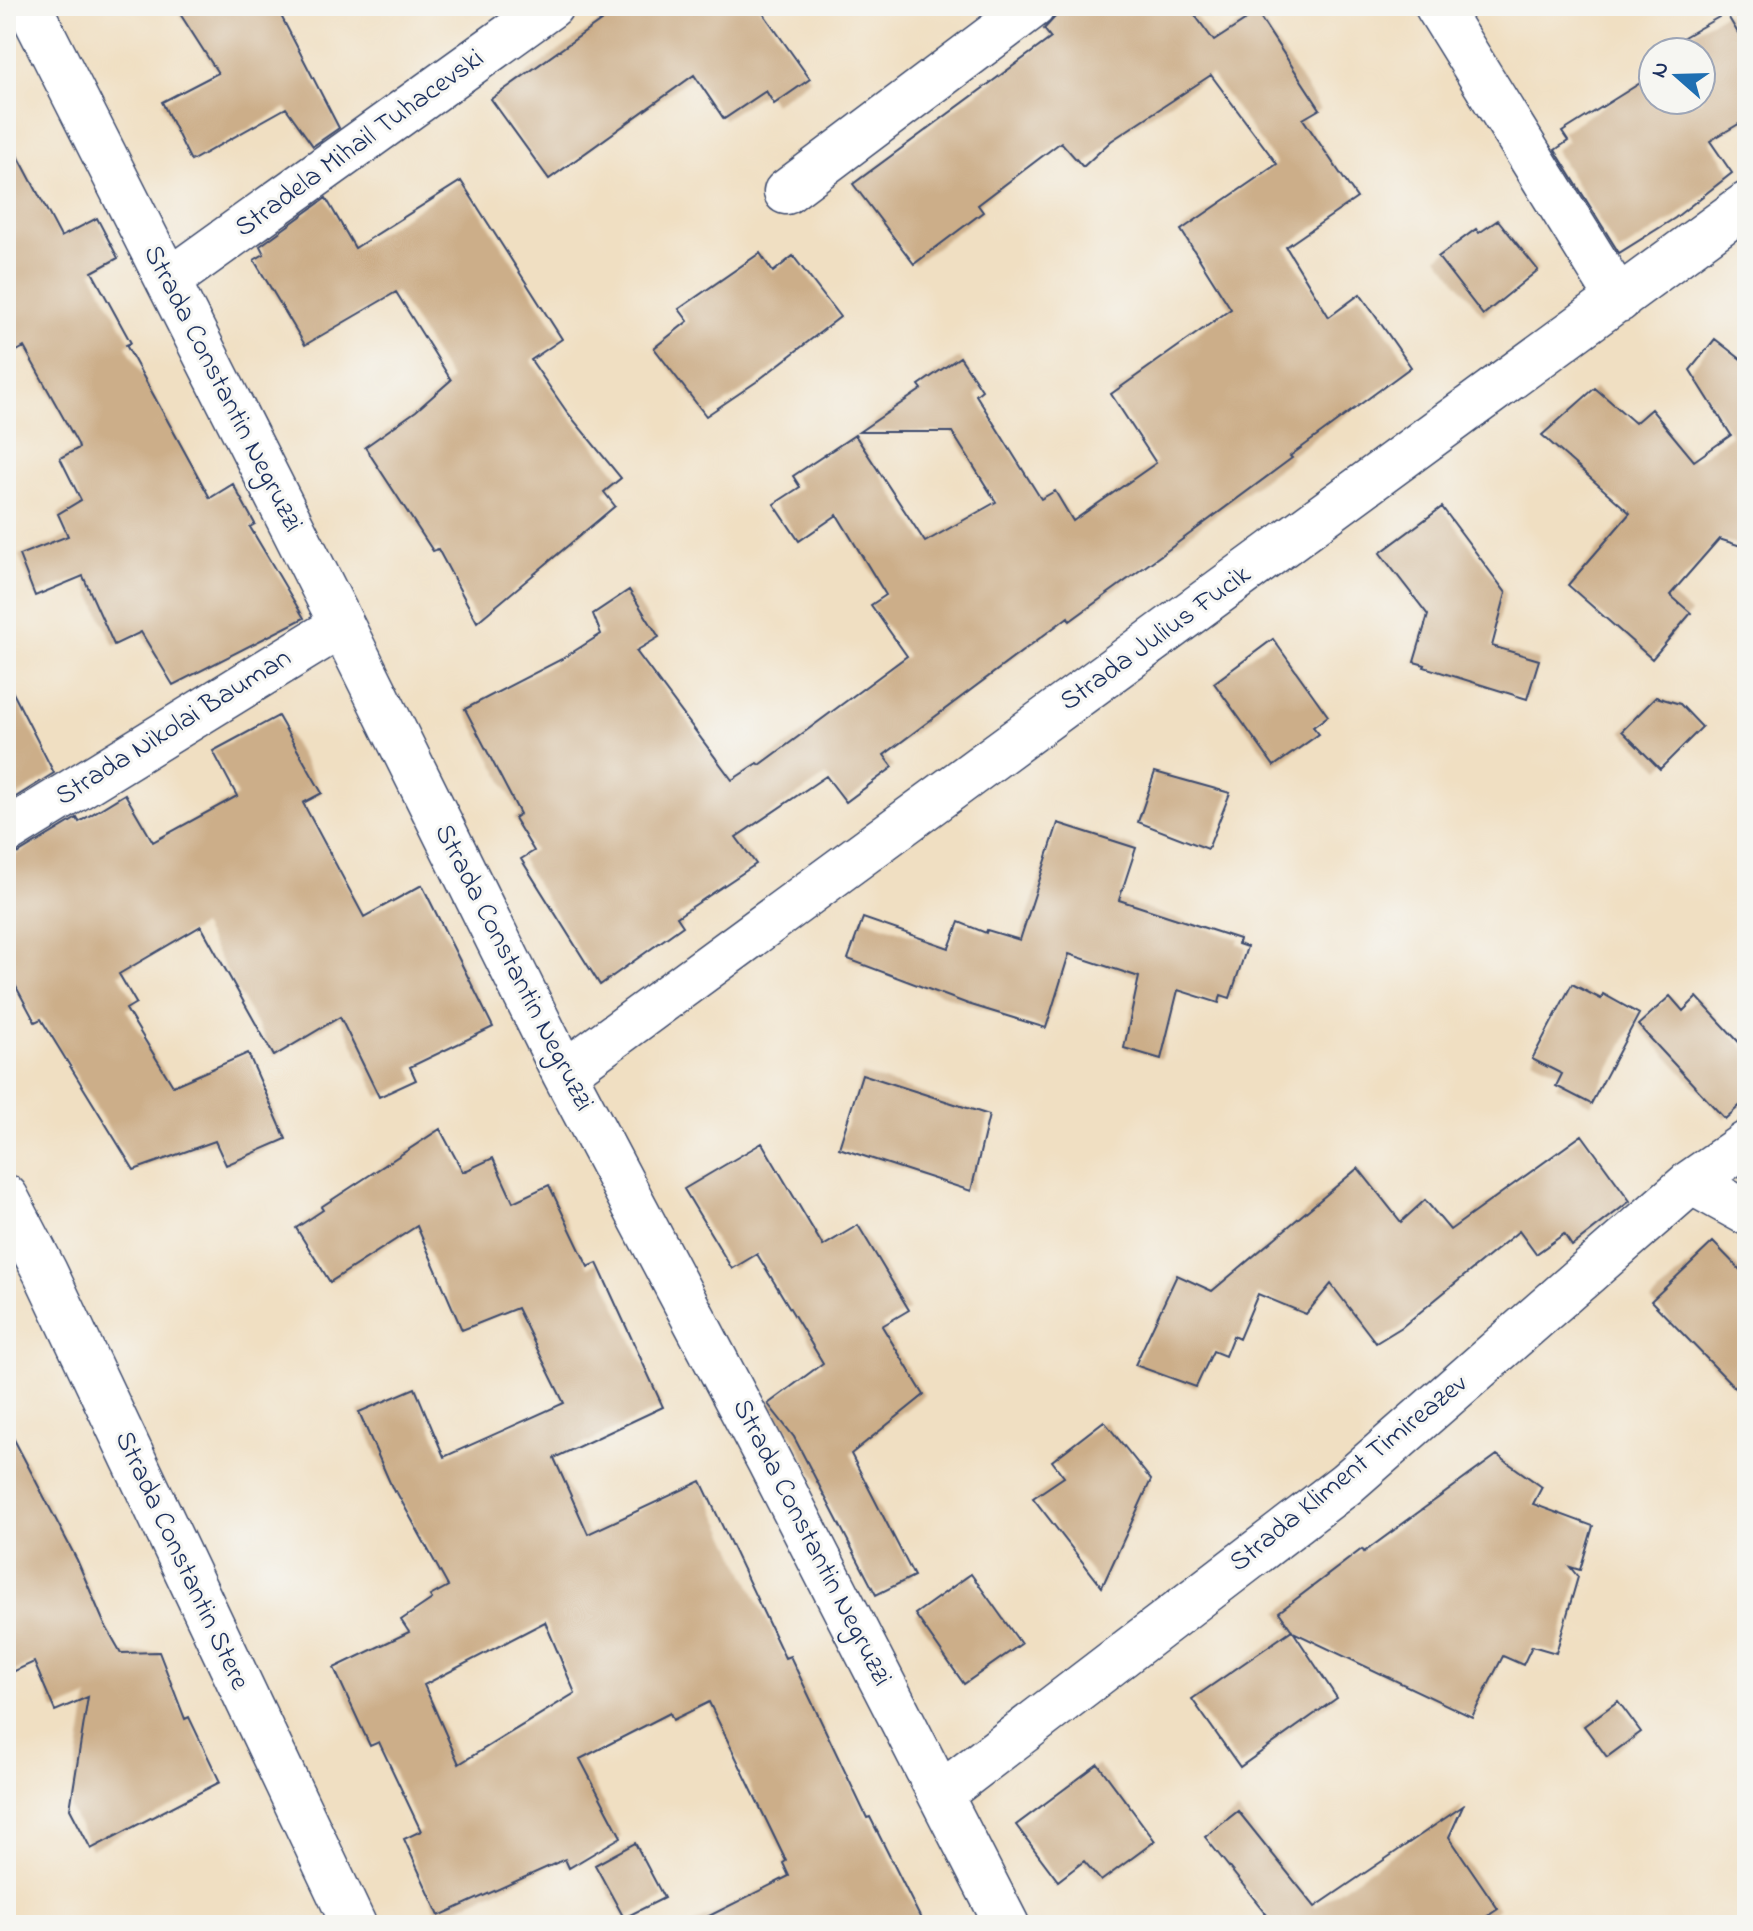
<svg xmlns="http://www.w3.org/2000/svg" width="1753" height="1931" viewBox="0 0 1753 1931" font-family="'Indie Flower',sans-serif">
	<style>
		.building { fill: #ccae89; fill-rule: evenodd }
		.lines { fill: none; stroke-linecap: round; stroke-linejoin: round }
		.minor-casing { stroke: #3b496d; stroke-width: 47 }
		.minor { stroke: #fff; stroke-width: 44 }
		.labels { text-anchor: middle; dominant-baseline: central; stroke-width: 6; stroke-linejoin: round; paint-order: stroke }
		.street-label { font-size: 28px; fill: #1b2f5e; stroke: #f6f6f2 }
	</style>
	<rect width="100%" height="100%" fill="#f6f6f2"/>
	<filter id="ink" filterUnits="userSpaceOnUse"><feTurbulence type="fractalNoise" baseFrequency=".0125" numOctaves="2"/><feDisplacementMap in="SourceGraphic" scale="16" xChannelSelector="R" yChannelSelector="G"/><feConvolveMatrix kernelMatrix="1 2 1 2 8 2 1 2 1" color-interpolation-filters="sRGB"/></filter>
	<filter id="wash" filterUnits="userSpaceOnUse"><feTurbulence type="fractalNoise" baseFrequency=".006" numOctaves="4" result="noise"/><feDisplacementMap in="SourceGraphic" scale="32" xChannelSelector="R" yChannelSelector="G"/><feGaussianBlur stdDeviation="1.8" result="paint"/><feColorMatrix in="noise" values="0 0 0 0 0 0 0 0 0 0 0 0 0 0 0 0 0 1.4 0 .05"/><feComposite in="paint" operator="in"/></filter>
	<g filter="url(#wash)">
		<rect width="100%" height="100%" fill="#f0dfc2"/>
		<g id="blocks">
			<path class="building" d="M175 6H276L339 128 313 146 286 108 191 161 162 102 218 73Z
				M622 6H758L810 79 774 104 766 91 724 119 694 75 549 179 491 99Z
				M1057 6H1188L1214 41 1257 13 1320 109 1303 119 1357 198 1286 247 1329 317 1360 294 1411 367 1290 456 1292 458 1168 550 1070 621 1068 617 884 755 893 767 846 802 826 776 736 837 756 864 677 917 683 926 600 985 521 859 534 851 514 818 520 814 465 709 562 659 601 634 593 614 629 590 659 637 636 651 732 780 758 763 760 765 907 656 871 605 886 595 837 515 799 541 774 504 800 487 793 476 855 435 925 542 996 502 952 432H859L922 389 919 385 960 357 982 390 976 395 1041 499 1055 491 1073 521 1156 463 1111 394 1231 309 1181 230 1277 164 1211 75 1111 141 1083 167 1061 142 978 205 983 212 914 264 853 184 1051 38 1044 29 1056 16Z
				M1726 13 1747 48V119L1710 141 1732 173 1675 218 1619 253 1555 150 1568 141 1562 132 1653 75V100H1701V52H1685L1677 41Z
				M6 133 61 237 97 218 118 258 92 272 131 343 126 345 210 498 233 484 255 524 250 527 304 618 173 685 141 632 114 645 83 576 35 596 19 555 68 536 58 514 81 500 60 458 79 448 78 444 24 347 6 357Z
				M461 181 562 339 531 360 567 412 621 478 604 492 615 506 477 622 438 549 433 551 365 447 416 411 451 380 396 292 305 345 254 260 264 254 260 246 326 198 355 248Z
				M1498 220 1538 270 1483 315 1438 257 1476 229 1479 233Z
				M760 253 773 272 793 256 840 317 756 382 706 416 654 348 688 321 679 309Z
				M1715 339 1747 364V548L1719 539 1670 595 1691 613 1652 659 1568 585 1630 513 1542 435 1595 388 1635 423 1651 409 1694 461 1731 435 1690 370Z
				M1442 507 1506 593 1492 646 1539 660 1527 699 1424 667 1425 665 1414 662 1428 615 1380 553Z
				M1273 639 1328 716 1313 727 1319 734 1274 766 1214 683Z
				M6 679 54 773 6 803Z
				M1656 697 1680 704 1702 727 1660 769 1622 731Z
				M278 716 322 793 303 803 364 917 422 885 493 1027 410 1067 416 1080 379 1097 340 1017 274 1056 201 926 119 974 136 1003 126 1009 173 1086 248 1053 286 1139 226 1165 215 1141 134 1170 41 1019 35 1022 6 968V857L19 853 77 818 79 822 125 794 153 842 237 796 213 751Z
				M1155 772 1230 793 1208 849 1138 822Z
				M1058 823 1136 848 1119 900 1239 939 1238 944 1247 947 1230 998 1221 995 1219 1003 1178 990 1161 1059 1124 1048 1139 977 1069 954 1046 1028 968 1004 848 959 863 918 949 948 959 922 986 933 987 930 1020 940Z
				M1572 984 1601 999 1603 994 1639 1014 1591 1104 1556 1086 1562 1074 1532 1059Z
				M1670 996 1683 1011 1697 997 1747 1051V1099L1725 1119 1638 1025Z
				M862 1074 989 1115 971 1191 839 1148Z
				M440 1129 463 1172 493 1158 513 1202 549 1185 588 1267 597 1263 663 1407 554 1458 588 1534 701 1481 785 1658 790 1656 867 1818 870 1817 924 1925H691L789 1876 783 1863 786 1861 709 1702 673 1720 670 1713 580 1759 621 1837 569 1868 565 1859 439 1916 404 1839 421 1831 379 1742 370 1746 334 1668 409 1632 401 1620 432 1599 430 1596 448 1586 396 1491 394 1492 359 1412 415 1388 444 1457 564 1403 517 1308 462 1330 417 1226 330 1282 296 1228 323 1210 321 1207ZM545 1622 575 1693 459 1764 424 1685Z
				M1582 1135 1630 1201 1572 1246 1564 1234 1536 1254 1519 1231 1402 1327 1376 1343 1331 1284 1306 1314 1258 1294 1239 1339 1233 1336 1225 1356 1213 1351 1196 1387 1135 1365 1177 1275 1212 1291 1358 1168 1401 1222 1425 1200 1450 1230Z
				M762 1143 823 1246 858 1225 909 1310 882 1326 924 1395 851 1454 914 1576 876 1595 794 1437 768 1404 823 1363 757 1254 732 1269 684 1189Z
				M1713 1242 1747 1277V1400L1651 1301Z
				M1104 1421 1151 1480 1102 1587 1033 1498 1064 1477 1052 1461Z
				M6 1424 77 1560 104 1623 121 1653 159 1652 185 1719 189 1717 220 1782 91 1849 70 1809 88 1697 55 1711 34 1662 6 1675Z
				M1497 1455 1542 1487 1533 1504 1593 1526 1580 1570 1570 1567 1578 1577 1556 1653 1532 1646 1523 1665 1503 1656 1472 1717 1293 1632 1279 1612 1362 1549 1364 1552Z
				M971 1574 1021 1644 964 1684 915 1614Z
				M1292 1630 1337 1698 1240 1767 1192 1699Z
				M1618 1701 1641 1732 1607 1757 1584 1726Z
				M1098 1764 1155 1841 1101 1881 1084 1861 1058 1881 1016 1825Z
				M1463 1806 1449 1837 1498 1909 1474 1925H1275L1205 1837 1238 1811 1315 1907Z
				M635 1843 664 1898 624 1918 595 1865Z"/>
		</g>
	</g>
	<g filter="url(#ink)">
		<use href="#blocks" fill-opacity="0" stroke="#3b496d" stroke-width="2"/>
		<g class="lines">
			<defs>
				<path id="minor" d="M29 6 342 625 564 1073 769 1461 1007 1925
					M1437 6 1619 300
					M786 192 1033 6
					M168 281 551 6
					M6 832 342 625
					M564 1073 1747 204
					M1691 1182 1747 1213
					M6 1197 45 1272 354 1925
					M941 1794 1346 1484 1691 1182 1747 1143"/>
			</defs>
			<use href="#minor" class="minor-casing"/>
			<use href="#minor" class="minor"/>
		</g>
	</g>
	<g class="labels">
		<g class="street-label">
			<text transform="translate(360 144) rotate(-36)">Stradela Mihail Tuhacevski</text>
			<text transform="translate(222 389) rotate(63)">Strada Constantin Negruzzi</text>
			<text transform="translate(1156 639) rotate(-36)">Strada Julius Fucik</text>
			<text transform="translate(174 728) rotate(-32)">Strada Nikolai Bauman</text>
			<text transform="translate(513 968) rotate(63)">Strada Constantin Negruzzi</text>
			<text transform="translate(1349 1474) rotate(-39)">Strada Kliment Timireazev</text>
			<text transform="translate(811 1543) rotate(63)">Strada Constantin Negruzzi</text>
			<text transform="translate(181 1561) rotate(65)">Strada Constantin Stere</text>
		</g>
	</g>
	<rect width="1753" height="1931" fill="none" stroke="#f6f6f2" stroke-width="32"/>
	<g transform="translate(1677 76) rotate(290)"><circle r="38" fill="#f6f6f2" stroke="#9ea6b7" stroke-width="2"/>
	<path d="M0-6L14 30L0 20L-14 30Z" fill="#1f6fb2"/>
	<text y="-12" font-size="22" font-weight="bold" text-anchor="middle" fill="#1b2f5e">N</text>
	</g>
</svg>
